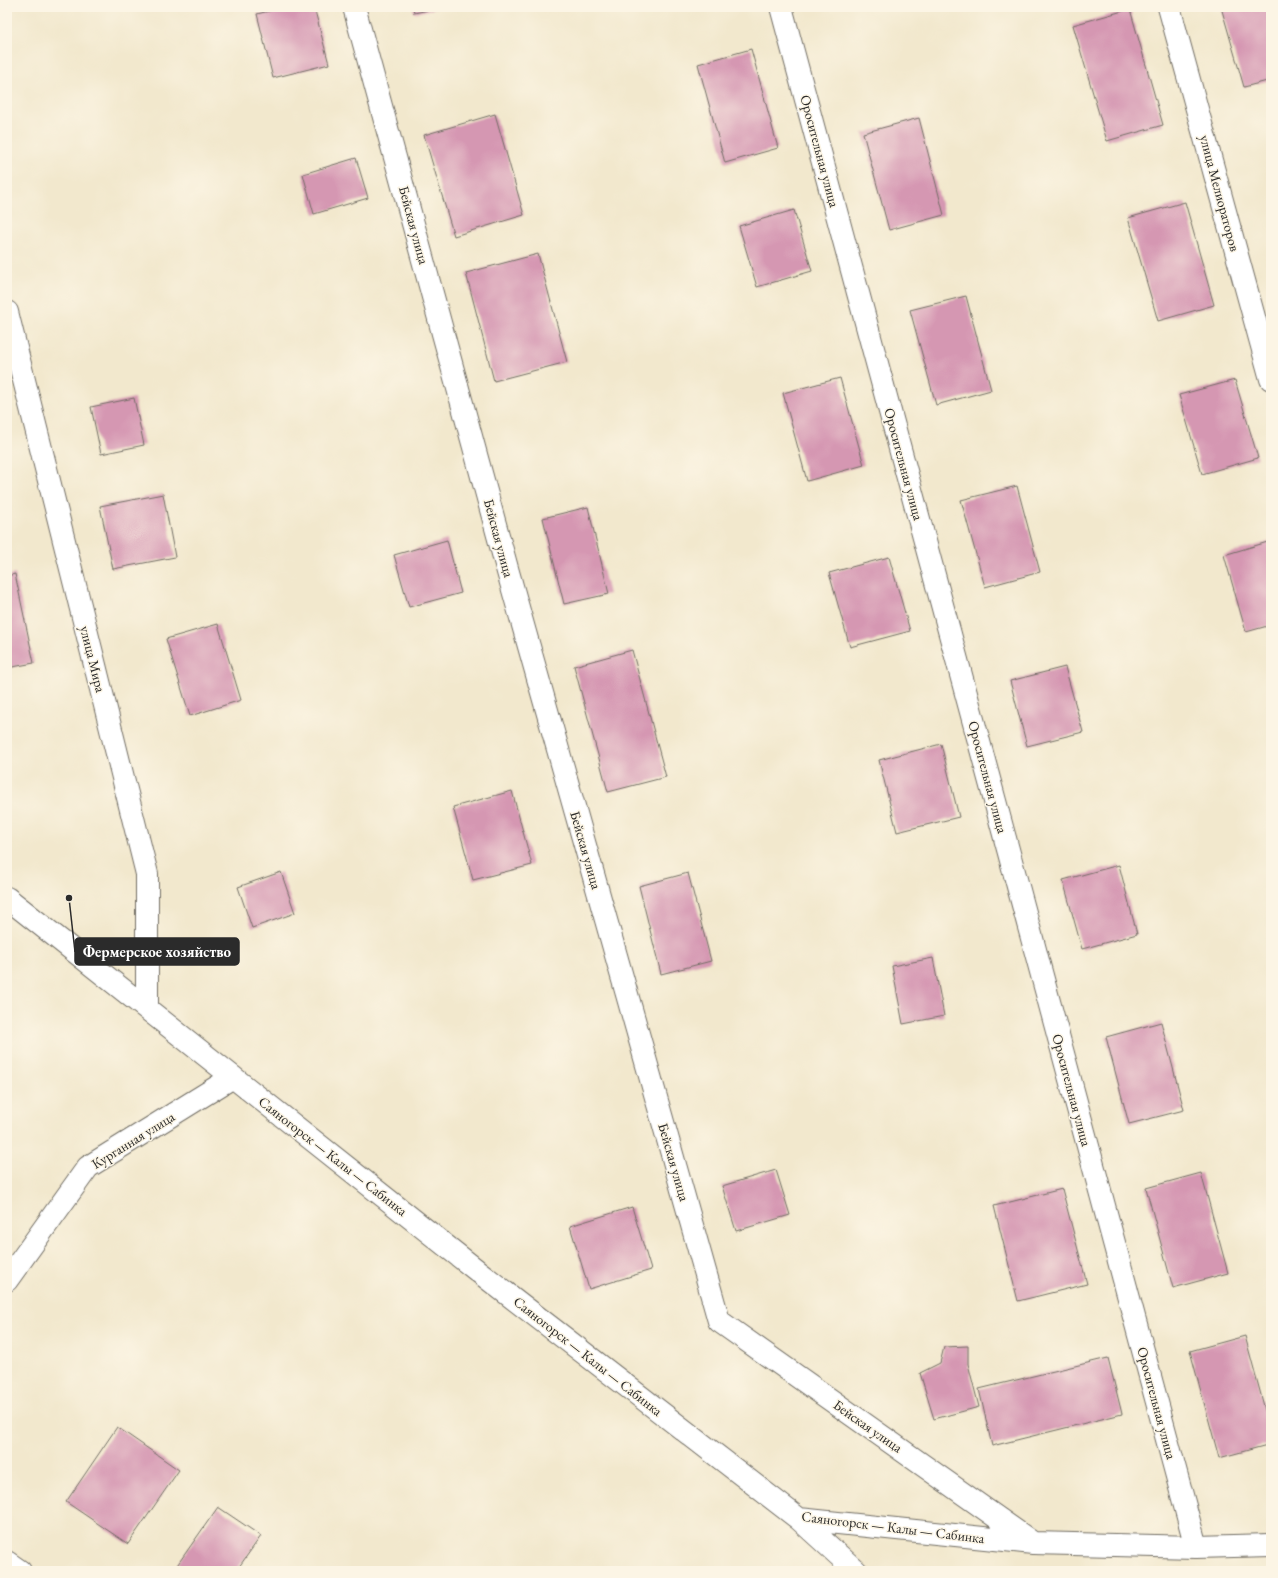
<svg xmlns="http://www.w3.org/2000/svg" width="1278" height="1578" viewBox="0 0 1278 1578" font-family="'EB Garamond',serif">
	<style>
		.building { fill: #d597b2 }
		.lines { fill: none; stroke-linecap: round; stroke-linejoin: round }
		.minor-casing { stroke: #716d64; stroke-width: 24 }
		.minor { stroke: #fff; stroke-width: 22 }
		.labels { text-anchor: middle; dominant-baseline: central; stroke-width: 3; stroke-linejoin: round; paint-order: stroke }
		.street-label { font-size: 14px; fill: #2b2b2b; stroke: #fcf5e5 }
		.leader { fill: none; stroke: #2b2b2b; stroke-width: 1.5 }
		.callout-dot { fill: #2b2b2b; stroke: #fcf5e5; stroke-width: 1.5 }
		.callout { fill: #2b2b2b; stroke: #2b2b2b; stroke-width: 1.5 }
		.callout-label { font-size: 15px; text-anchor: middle; font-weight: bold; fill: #fff }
	</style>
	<rect width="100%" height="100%" fill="#fcf5e5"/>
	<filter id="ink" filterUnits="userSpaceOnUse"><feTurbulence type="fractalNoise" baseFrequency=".025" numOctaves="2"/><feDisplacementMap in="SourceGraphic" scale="8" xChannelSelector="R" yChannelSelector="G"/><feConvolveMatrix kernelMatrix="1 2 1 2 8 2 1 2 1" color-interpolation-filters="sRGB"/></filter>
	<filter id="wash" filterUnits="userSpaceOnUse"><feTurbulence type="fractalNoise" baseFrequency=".012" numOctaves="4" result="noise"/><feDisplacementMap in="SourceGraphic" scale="16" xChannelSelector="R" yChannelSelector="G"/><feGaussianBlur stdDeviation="0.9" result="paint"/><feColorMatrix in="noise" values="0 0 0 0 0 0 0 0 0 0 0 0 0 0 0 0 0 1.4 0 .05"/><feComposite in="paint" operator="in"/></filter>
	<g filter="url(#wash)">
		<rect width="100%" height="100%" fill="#f2e8cd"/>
		<g id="blocks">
			<path class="building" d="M285 7H314L329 64 273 78 257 14Z
				M413 7H438V8L414 13Z
				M1221 7H1271V80L1244 87Z
				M1130 9 1163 125 1107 141 1073 25Z
				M751 49 778 148 725 163 698 64Z
				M495 114 524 215 454 236 424 135Z
				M919 118 944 215 889 230 863 133Z
				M356 158 368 198 314 214 303 174Z
				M1185 202 1214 305 1158 321 1128 218Z
				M794 210 812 271 757 287 739 226Z
				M538 254 567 362 494 381 466 273Z
				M966 296 991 390 936 405 910 310Z
				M840 378 864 465 807 481 783 393Z
				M1235 380 1258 458 1202 474 1179 395Z
				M134 398 144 445 101 454 91 407Z
				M1017 486 1040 572 985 587 961 500Z
				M163 494 175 557 113 569 100 506Z
				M588 507 609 594 564 604 543 518Z
				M447 540 461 593 409 607 394 555Z
				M1271 541V625L1246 632 1224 555Z
				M889 557 910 631 850 647 829 573Z
				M15 574 34 663 7 668V576Z
				M218 624 241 700 190 716 166 639Z
				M632 650 666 777 608 792 574 666Z
				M1065 667 1083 732 1027 746 1010 681Z
				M941 744 959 817 897 832 879 760Z
				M512 791 532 865 473 880 453 807Z
				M1119 865 1137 934 1082 949 1063 880Z
				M281 872 295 913 252 928 238 887Z
				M688 873 711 961 661 974 639 886Z
				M933 958 944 1016 903 1024 892 966Z
				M1161 1022 1184 1110 1129 1124 1106 1037Z
				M776 1170 790 1215 736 1231 722 1186Z
				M1201 1173 1228 1273 1173 1288 1146 1188Z
				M1062 1189 1087 1284 1018 1301 994 1206Z
				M632 1207 651 1270 589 1289 570 1226Z
				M1245 1336 1271 1432V1444L1219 1458 1190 1351Z
				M968 1346V1364L979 1407 934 1419 920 1373 940 1363 944 1347Z
				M1108 1358 1122 1414 992 1446 979 1389Z
				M117 1427 179 1470 128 1544 66 1502Z
				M218 1507 261 1536 236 1571H173Z"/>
		</g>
	</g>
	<g filter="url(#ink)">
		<use href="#blocks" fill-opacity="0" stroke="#716d64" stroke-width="1"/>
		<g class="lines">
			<defs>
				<path id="minor" d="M354 7 508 572 719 1321 1033 1543
					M781 7 1196 1547
					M1169 7 1271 379
					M7 312 147 874V1009
					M7 898 479 1272 799 1519 1033 1543 1196 1547 1271 1545
					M7 1280 88 1167 233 1077
					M799 1519 856 1571
					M7 1562 20 1571"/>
			</defs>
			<use href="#minor" class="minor-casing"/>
			<use href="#minor" class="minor"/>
		</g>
	</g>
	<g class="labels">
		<g class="street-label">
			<text transform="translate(820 151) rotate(75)">Оросительная улица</text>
			<text transform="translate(1220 193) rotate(75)">улица Мелиораторов</text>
			<text transform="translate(414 225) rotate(75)">Бейская улица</text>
			<text transform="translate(904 464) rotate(75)">Оросительная улица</text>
			<text transform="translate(499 538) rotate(75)">Бейская улица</text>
			<text transform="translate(93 659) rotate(76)">улица Мира</text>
			<text transform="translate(988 777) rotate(75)">Оросительная улица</text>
			<text transform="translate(586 850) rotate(74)">Бейская улица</text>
			<text transform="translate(1072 1090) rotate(75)">Оросительная улица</text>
			<text transform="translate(133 1140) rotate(-32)">Курганная улица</text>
			<text transform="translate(333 1156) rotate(38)">Саяногорск — Калы — Сабинка</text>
			<text transform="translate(674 1162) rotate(74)">Бейская улица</text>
			<text transform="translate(588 1356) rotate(38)">Саяногорск — Калы — Сабинка</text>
			<text transform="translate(1157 1403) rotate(75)">Оросительная улица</text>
			<text transform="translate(868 1426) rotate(35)">Бейская улица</text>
			<text transform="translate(893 1527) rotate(7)">Саяногорск — Калы — Сабинка</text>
		</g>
	</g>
	<path class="leader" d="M69 898L75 952"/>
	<circle class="callout-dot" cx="69" cy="898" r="4"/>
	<rect class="callout" x="75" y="938" width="164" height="27" rx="4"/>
	<g class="callout-label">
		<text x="157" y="957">Фермерское хозяйство</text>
	</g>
	<rect width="1278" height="1578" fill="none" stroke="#fcf5e5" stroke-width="24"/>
</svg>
